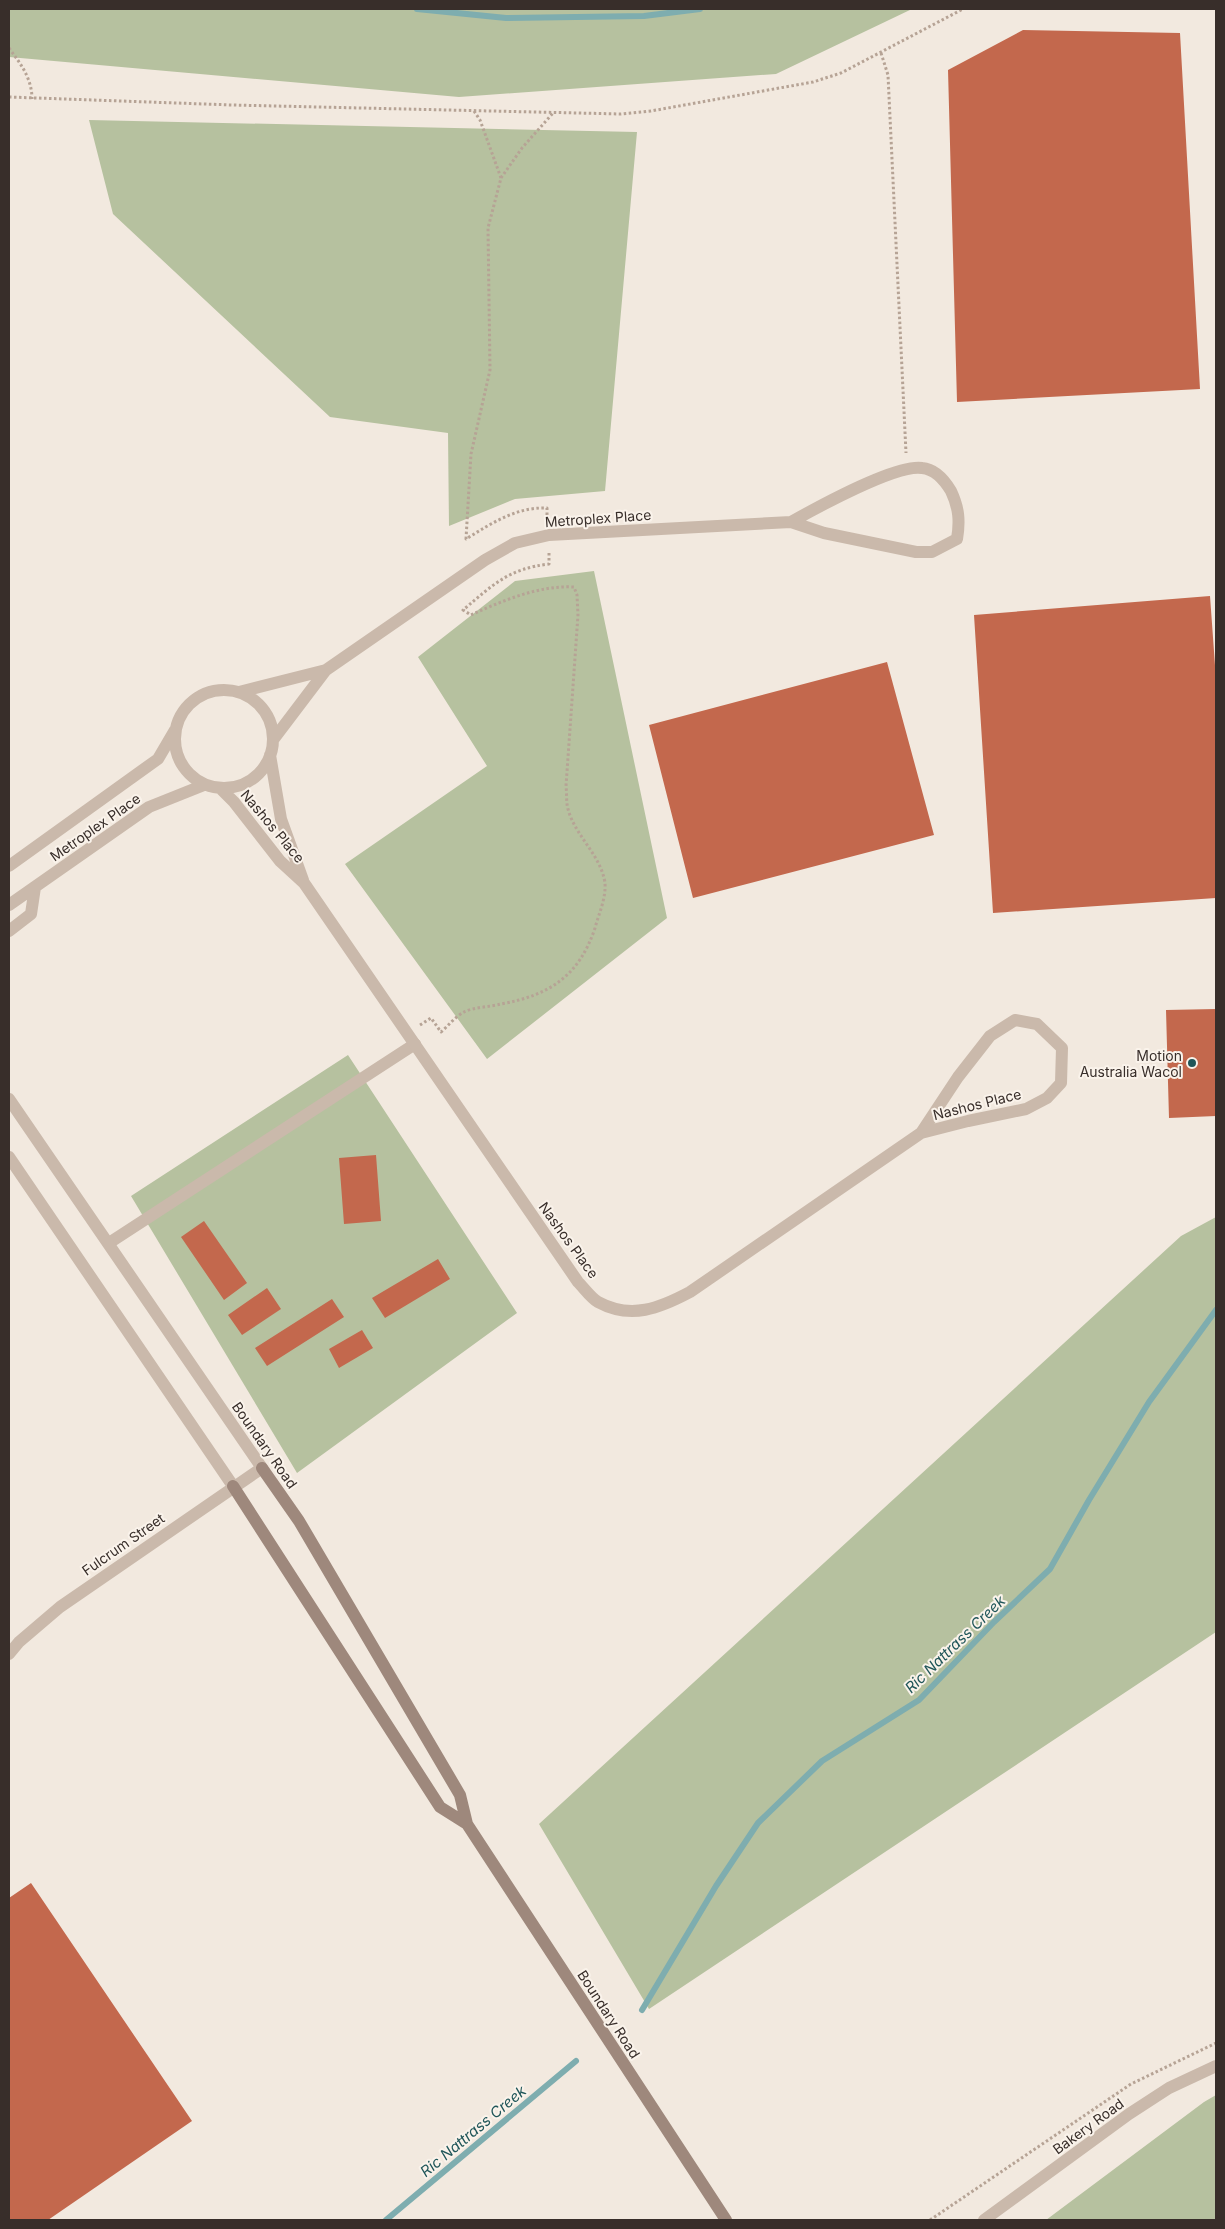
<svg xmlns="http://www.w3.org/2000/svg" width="1225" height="2229" viewBox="0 0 1225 2229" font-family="Inter,sans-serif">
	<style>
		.green { fill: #b6c19f }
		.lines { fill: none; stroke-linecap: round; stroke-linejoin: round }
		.stream { stroke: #7eadaf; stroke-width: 6 }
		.building { fill: #c3684d }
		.path { stroke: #b6a395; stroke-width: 3; stroke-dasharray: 2.5 2.5; stroke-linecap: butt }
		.lane { stroke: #cab9ab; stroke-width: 12 }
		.street { stroke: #cab9ab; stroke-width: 12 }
		.secondary { stroke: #9e887c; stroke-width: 12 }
		.poi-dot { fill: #205659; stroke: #faf3eb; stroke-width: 2 }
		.labels { text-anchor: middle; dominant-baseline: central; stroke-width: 4; stroke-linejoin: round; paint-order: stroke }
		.street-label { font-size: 14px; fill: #382e2a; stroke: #faf3eb }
		.poi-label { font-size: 14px; fill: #382e2a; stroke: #faf3eb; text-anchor: end }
		.water-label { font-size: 15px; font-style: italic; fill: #205659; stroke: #faf3eb }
	</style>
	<rect width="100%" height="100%" fill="#f2e9df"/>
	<path class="green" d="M9 9H912L776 74 459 97 9 57Z
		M89 120 637 132 605 491 515 499 449 526 448 433 330 417 113 214Z
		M594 571 667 918 487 1059 345 864 487 766 418 657 515 581Z
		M348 1055 517 1313 297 1473 131 1196Z
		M1216 1217V1632L649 2009 539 1824 1181 1236Z
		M1216 2095V2220H1046L1204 2102Z"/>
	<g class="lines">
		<path class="stream" d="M417 9 506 18 644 16 700 9
			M642 2010 716 1886 758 1823 822 1761 919 1700 994 1622 1050 1569 1089 1500 1149 1402 1216 1310
			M386 2220 576 2061"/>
	</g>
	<path class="building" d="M1023 30 1180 33 1200 389 957 402 948 70Z
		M1210 596 1216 679V898L993 913 974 615Z
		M887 662 934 835 693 898 649 725Z
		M1216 1009V1116L1169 1118 1166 1010Z
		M376 1155 381 1221 344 1224 339 1158Z
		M204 1221 247 1283 224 1300 181 1237Z
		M438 1259 450 1279 385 1318 372 1298Z
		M267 1288 281 1309 242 1335 228 1315Z
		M332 1299 344 1317 267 1366 255 1348Z
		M362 1330 373 1348 339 1368 329 1349Z
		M31 1883 192 2121 48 2220H9V1898Z"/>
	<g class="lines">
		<path class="path" d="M9 48C20 63 32 78 32 99
			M881 53 888 75 906 453
			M9 97 232 105 621 114 651 111 813 82 841 73 963 9
			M474 111 480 120 501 178 488 228 490 370 471 454 466 539C492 523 516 507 547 508V520
			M501 178 522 148 553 113
			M420 1025 431 1018 441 1032C448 1026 456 1016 464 1012 474 1007 490 1007 501 1004 550 995 579 976 595 928 599 913 606 899 605 883 601 855 575 836 568 809 566 802 567 794 566 786L578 615 577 595 574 587C539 585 502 601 471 615L463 610C494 584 508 569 549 564V551
			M930 2220 1131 2084 1216 2043"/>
		<path class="lane" d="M109 1243 415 1044"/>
		<path class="street" d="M175 739a49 49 0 1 1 98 0a49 49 0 1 1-98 0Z
			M239 692 326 670
			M273 740 326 670 485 560 515 543 549 535 791 522 824 533 916 552H932L957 539C960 521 959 508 951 491 945 481 935 469 922 468 896 464 816 508 791 522
			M270 755 281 819 303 880
			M221 789 234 802 280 861 304 883 578 1282C584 1288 591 1298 598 1302 631 1320 660 1308 690 1292L921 1133 968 1121 1026 1109 1047 1098 1061 1083 1062 1048 1037 1024 1015 1020 990 1036 958 1077 921 1133
			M9 866 158 759 175 730
			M9 905 149 807 204 785
			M9 931 31 914 35 887
			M9 1099 262 1468 60 1607 19 1642 9 1654
			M9 1157 233 1486
			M984 2220 1129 2114 1169 2088 1216 2066"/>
		<path class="secondary" d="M262 1468 299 1521 460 1795 467 1824 726 2220
			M233 1486 440 1807 467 1824"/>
	</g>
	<circle class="poi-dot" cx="1192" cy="1063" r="5"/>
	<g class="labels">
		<g class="street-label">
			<text transform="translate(598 518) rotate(-4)">Metroplex Place</text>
			<text transform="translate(273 826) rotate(50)">Nashos Place</text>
			<text transform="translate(95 827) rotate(-35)">Metroplex Place</text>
			<text transform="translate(977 1104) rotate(-14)">Nashos Place</text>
			<text transform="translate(569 1240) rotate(54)">Nashos Place</text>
			<text transform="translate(265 1445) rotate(55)">Boundary Road</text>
			<text transform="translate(123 1544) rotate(-35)">Fulcrum Street</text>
			<text transform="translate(609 2014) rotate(57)">Boundary Road</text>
			<text transform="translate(1088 2126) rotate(-36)">Bakery Road</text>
		</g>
		<g class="poi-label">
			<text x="1182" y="1055">Motion<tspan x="1182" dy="16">Australia Wacol</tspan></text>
		</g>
		<g class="water-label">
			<text transform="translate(955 1644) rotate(-44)">Ric Nattrass Creek</text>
			<text transform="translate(473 2131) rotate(-40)">Ric Nattrass Creek</text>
		</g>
	</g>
	<rect width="1225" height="2229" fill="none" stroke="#382e2a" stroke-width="20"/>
</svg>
